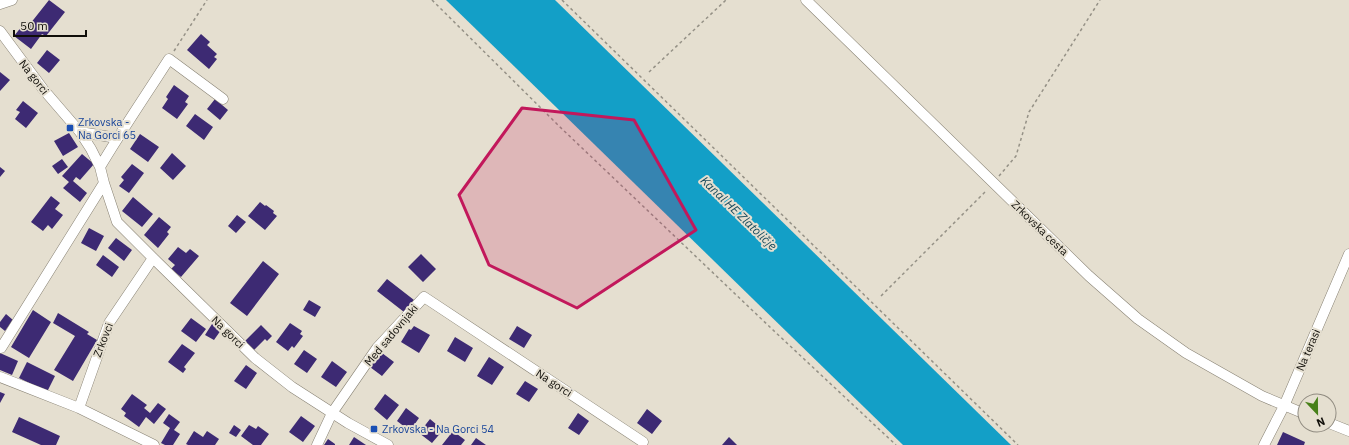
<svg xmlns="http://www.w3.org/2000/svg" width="1349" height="445" viewBox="0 0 1349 445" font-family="'IBM Plex Sans',sans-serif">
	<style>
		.water { fill: #139fc7 }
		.building { fill: #3d2a73 }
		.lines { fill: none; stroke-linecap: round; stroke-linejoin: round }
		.minor-casing { stroke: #888274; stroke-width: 11 }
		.path { stroke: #959186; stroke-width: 1.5; stroke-dasharray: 3 3; stroke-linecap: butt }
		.minor { stroke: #fff; stroke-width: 10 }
		.marked { fill: #c2185b; fill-opacity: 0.2; stroke: #c2185b; stroke-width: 3; stroke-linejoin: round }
		.transit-dot { fill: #1a4fb4; stroke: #e5dfd0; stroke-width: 1.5 }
		.labels { text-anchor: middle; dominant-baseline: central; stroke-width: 4; stroke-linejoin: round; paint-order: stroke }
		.street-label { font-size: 11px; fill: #100e09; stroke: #e5dfd0 }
		.transit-label { font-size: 11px; fill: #164399; stroke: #e5dfd0; text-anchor: start }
		.water-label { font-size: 12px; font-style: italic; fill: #17495b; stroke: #e5dfd0 }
	</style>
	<rect width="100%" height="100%" fill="#e5dfd0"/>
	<path class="water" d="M446 0H555L1011 445H903Z"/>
	<path class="building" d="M49 0 65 12 46 36 42 34 31 49 14 36 26 21 30 24Z
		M201 34 210 42 207 45 217 54 214 57 217 59 209 69 187 50Z
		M47 50 60 60 49 73 37 63Z
		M0 72 10 80 0 91Z
		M174 85 189 96 185 102 188 104 177 119 162 108 168 99 166 97Z
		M215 99 228 110 220 120 207 109Z
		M23 101 38 113 26 128 15 119 20 112 16 110Z
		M195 114 213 127 204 140 186 126Z
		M69 133 78 147 63 156 54 141Z
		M140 134 159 147 148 162 130 149Z
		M172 153 186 166 173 180 160 168Z
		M82 154 94 164 80 180 76 177 73 181 87 193 80 202 63 188 69 182 62 176Z
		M62 159 68 167 58 174 52 166Z
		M132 164 144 173 129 193 119 186 124 180 121 177Z
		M0 167 5 171 0 177Z
		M51 196 60 203 55 209 63 215 52 229 48 225 43 231 31 222Z
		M133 197 153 214 142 227 122 211Z
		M260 202 265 206 266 205 274 211 273 213 277 216 265 230 248 216Z
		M237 215 246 222 236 233 228 226Z
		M159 217 171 227 167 232 169 234 158 248 144 235Z
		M89 228 104 236 96 251 81 243Z
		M116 238 132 250 124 261 108 248Z
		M178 247 186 253 190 249 199 256 181 277 171 269 175 265 168 259Z
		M421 254 436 269 423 282 408 267Z
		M103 255 119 267 112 277 96 265Z
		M263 261 279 274 247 316 230 303Z
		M387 279 414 300 404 312 377 291Z
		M309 300 321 307 315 317 303 310Z
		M33 310 51 322 29 358 11 347Z
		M58 313 89 332 87 334 97 340 73 381 54 370 75 336 53 323Z
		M6 314 13 320 5 331 0 327V322Z
		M191 318 206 329 196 342 181 331Z
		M290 323 302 331 300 334 303 336 294 348 292 346 288 351 276 342Z
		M212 324 221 330 214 340 205 335Z
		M261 325 272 336 267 341 265 339 254 350 245 341Z
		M414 326 430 335 419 353 401 342 409 329 411 330Z
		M517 326 532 335 524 348 509 339Z
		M455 337 473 348 465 362 447 351Z
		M182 344 195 353 184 367 186 369 183 373 168 362Z
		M304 350 317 359 307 373 294 364Z
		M0 353 18 361 12 375 0 370Z
		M382 353 394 362 382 376 370 367Z
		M489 357 504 367 492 385 477 376Z
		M332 361 347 372 336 387 321 377Z
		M27 362 55 376 47 392 19 378Z
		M246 365 257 373 246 389 234 381Z
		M525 381 538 389 529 402 516 394Z
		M0 392 5 394 0 403Z
		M132 394 147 405 144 408 150 413 158 403 166 409 154 424 146 417 139 427 124 416 126 413 121 409Z
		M385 394 399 405 387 420 374 409Z
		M406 408 419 418 410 431 397 421Z
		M647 409 662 421 652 434 637 423Z
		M578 413 589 421 579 435 568 428Z
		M169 414 180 422 174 430 180 434 173 445H165L161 443 170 428 163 423Z
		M301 416 315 426 303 442 289 432Z
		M19 417 60 436 56 445H41L12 432Z
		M430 419 443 430 432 443 419 433Z
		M234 425 241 430 236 437 229 433Z
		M249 425 256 429 258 426 269 434 261 445H253L241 436Z
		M194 431 203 437 207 431 219 439 215 445H188L186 444Z
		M453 431 465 440 461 445H442Z
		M1283 432 1305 442 1304 445H1277Z
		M354 437 366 445H349Z
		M729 437 737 445H722Z
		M476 438 486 445H471Z
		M328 439 335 444V445H324Z"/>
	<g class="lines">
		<defs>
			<path id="minor" d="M806 0 1089 276 1138 319 1186 353 1262 396 1305 414
				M0 4 12 0
				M0 31 43 89 80 132 91 149 100 167 104 183 117 222 153 258 255 358 292 387 348 423 388 445
				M80 132 117 138
				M100 167C122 130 146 95 169 59L223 99
				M1 348 104 183
				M0 377 79 408 154 445
				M79 408 109 323 153 258
				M1329 423 1349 431
				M317 445 332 413 377 348 424 297 643 442
				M1264 445 1284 406 1349 254"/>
		</defs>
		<use href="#minor" class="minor-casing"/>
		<path class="path" d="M432 0 560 127 773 330 896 445
			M562 0 1018 445
			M174 51 207 0
			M649 72 726 0
			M999 176 1016 156 1029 112 1100 0
			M881 296 986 191"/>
		<use href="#minor" class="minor"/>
	</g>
	<path class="marked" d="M522 108 634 120 696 230 577 308 489 265 459 195Z"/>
	<g class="transit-dot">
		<rect x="66" y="124" width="8" height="8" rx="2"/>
		<rect x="370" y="425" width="8" height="8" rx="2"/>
	</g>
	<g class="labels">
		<g class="street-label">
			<text transform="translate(34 77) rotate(52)">Na gorci</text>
			<text transform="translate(1040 228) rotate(44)">Zrkovska cesta</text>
			<text transform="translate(228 332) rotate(44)">Na gorci</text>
			<text transform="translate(391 335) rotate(-50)">Med sadovnjaki</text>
			<text transform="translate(103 340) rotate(-69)">Zrkovci</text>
			<text transform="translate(1308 350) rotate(-67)">Na terasi</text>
			<text transform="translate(554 383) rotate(33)">Na gorci</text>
		</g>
		<g class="transit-label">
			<text x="78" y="122">Zrkovska -<tspan x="78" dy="13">Na Gorci 65</tspan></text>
			<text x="382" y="429">Zrkovska - Na Gorci 54</text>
		</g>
		<g class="water-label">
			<text transform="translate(739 213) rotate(44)">Kanal HE Zlatoličje</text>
		</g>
	</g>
	<g transform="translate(1317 413) rotate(158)"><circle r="19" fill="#e5dfd0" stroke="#908b80"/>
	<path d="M0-3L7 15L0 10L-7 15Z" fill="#478019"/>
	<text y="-6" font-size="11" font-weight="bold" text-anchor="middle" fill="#100e09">N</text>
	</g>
	<path d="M14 30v6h72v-6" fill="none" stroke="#100e09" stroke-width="2"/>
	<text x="20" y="30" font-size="12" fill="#100e09" stroke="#e5dfd0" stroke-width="3" paint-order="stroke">50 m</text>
</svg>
